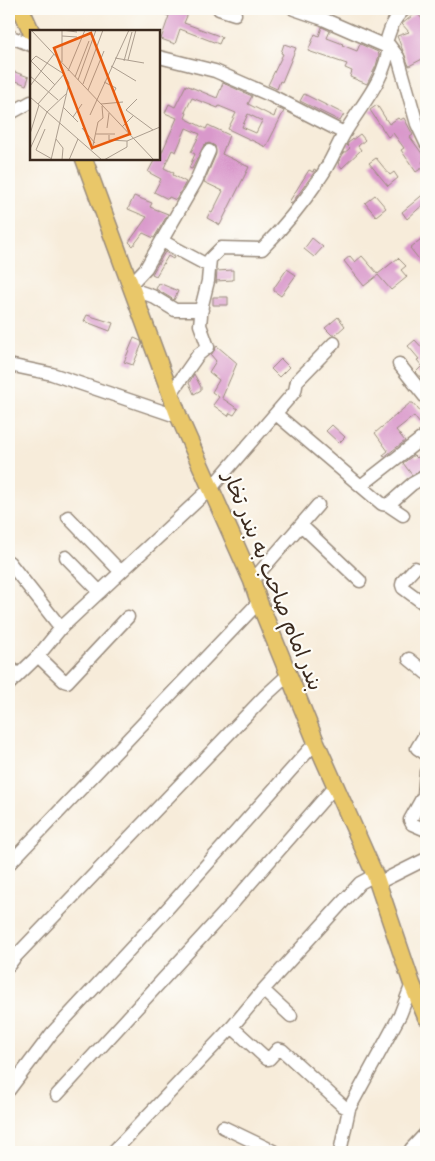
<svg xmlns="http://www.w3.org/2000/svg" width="435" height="1161" viewBox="0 0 435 1161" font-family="Caveat,'Playpen Sans Arabic',sans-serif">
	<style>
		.building { fill: #d998cb; fill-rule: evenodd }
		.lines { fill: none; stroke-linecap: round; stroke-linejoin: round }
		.minor-casing { stroke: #998b7c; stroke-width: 15 }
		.major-casing { stroke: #998b7c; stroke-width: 19 }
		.minor { stroke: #fff; stroke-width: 12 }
		.major { stroke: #e9c769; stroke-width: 16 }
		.labels { text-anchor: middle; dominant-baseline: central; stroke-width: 4.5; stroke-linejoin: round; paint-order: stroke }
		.street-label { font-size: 21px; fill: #3b2a1e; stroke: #fdfcf7 }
		.inset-road { fill: none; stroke: #ac9e8f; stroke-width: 1 }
		.view { fill: #e8590c; fill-opacity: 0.15; stroke: #e8590c; stroke-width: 2.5 }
		.inset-edge { fill: none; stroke: #3b2a1e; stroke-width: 2.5 }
	</style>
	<rect width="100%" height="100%" fill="#fdfcf7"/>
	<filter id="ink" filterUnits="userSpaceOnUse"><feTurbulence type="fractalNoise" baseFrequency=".02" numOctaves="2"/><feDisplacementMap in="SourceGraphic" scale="10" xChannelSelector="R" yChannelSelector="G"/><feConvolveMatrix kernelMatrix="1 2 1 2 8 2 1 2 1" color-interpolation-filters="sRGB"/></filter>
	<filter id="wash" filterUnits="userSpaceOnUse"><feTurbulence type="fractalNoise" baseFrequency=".0096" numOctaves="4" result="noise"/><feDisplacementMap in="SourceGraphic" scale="20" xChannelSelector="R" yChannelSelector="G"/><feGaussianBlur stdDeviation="1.12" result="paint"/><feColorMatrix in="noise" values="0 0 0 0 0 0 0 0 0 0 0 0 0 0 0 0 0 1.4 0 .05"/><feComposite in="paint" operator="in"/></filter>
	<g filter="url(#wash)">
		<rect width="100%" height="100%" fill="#f7ecda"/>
		<g id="blocks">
			<path class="building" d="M166 9H190L184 23 222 37 219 44 180 29 175 44 161 39 169 16 164 14Z
				M417 12 426 25V57L409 66 397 36 409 32 402 24Z
				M322 27 330 31 327 38 343 44 342 45 357 51 360 44 378 52 379 55 376 66 367 84 350 77 352 71 345 68 347 64 308 51 315 34 319 36Z
				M284 44 296 48 282 82 280 81 277 89 268 85 283 54 281 53Z
				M9 70 29 77 26 85 9 78Z
				M223 83 252 96 248 104 274 117 277 108 284 111 266 147 228 129 236 113 219 106 218 108 192 98 185 112 187 113 185 118 206 129 208 125 229 135 222 154 249 167 220 225 207 218 210 212 212 213 223 191 204 182 216 154 215 146 209 143 204 145 192 169 189 168 195 154 191 152 200 134 186 128 176 152 172 150 164 168 174 173 173 175 186 182 176 200 169 197 168 199 154 192 161 179 148 172 155 159H159L177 118 165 113 169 104 175 107 186 85 217 98ZM248 114 262 121 256 133 242 127Z
				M304 94 344 114 340 121 300 101Z
				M377 105 389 124 398 118 400 120 404 118 413 135 410 137 426 159 422 162 425 166 416 172 401 150 404 148 393 133 388 137 370 110Z
				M360 134 365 140 358 146 361 150 342 168 338 163 343 154 350 148 347 145 348 143Z
				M376 158 390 175 394 172 398 178 388 186 369 163Z
				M314 169 316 170 300 192 291 204 289 202 309 170 313 172Z
				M426 192V202L407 219 402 212Z
				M375 195 386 208 376 216 365 203Z
				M134 196 152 203 150 207 168 214 154 238 143 233 133 246 129 242 147 217 128 209Z
				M426 235V268L410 248Z
				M312 238 323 247 314 257 304 249Z
				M165 252 174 257 173 259 168 256 156 276 152 274Z
				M350 256 355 262 362 256 378 274 398 258 406 266 401 270 407 277 391 290 378 275 364 286 344 261Z
				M287 269 296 275 281 296 274 291V288Z
				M233 270V280L216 281 217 283H216L217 271Z
				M159 283 178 291 174 300 156 289Z
				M213 297H228V305H213Z
				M87 315 113 323 110 331 84 321Z
				M338 317 345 326 335 335H332L325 328Z
				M134 338 141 341 142 344 133 365 124 362Z
				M415 340 426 352V384L416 372 422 366 417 360 419 359 408 346Z
				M217 346 237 363 222 398 238 409 234 415 230 413 228 416 213 405 219 397 212 392 219 380 209 372 216 361 211 355Z
				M281 359 289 367 279 377 271 369Z
				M194 374 201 387V390L194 394 189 383Z
				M410 403H413L426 419 420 424 414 416 396 430 405 441 384 457 383 455 388 451 375 433Z
				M332 425 345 437 339 443 326 431Z
				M426 451V468L412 475 403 463 414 455 417 458Z"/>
		</g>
	</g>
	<g filter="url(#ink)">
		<use href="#blocks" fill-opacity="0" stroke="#998b7c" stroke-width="1"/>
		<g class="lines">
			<defs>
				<path id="minor" d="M219 9 235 14
					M294 9 323 19 385 46
					M9 36 31 45
					M389 45 398 57 417 124 426 143
					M159 57 215 71 272 96 344 133
					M9 114 31 102
					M162 241 209 266
					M130 285 146 268 196 181 209 151
					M132 289 152 296 175 310H202
					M399 364 426 398
					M9 365 52 374 179 417
					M172 392 198 355 208 347 200 325 202 305 208 281 210 259 221 248 262 249C283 228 303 203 320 178 330 164 336 148 344 134 361 105 386 79 389 45L385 46C389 32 393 18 405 9
					M276 414 382 504 388 505 403 515
					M362 485 426 435
					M388 505 412 484 426 476
					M68 517 120 571
					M301 525 360 581
					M66 557 100 592
					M9 562 61 628
					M415 568 403 581 402 585 403 588 426 605
					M252 581 318 505
					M38 656 64 681 67 682 128 617
					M409 659 426 673
					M9 665 17 676
					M9 684 38 656 61 628 212 487 295 391 297 381 334 343
					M426 733 417 748 426 754
					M426 772 424 795 410 820 412 824 426 830
					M9 864 259 602
					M378 883 426 859
					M9 965 15 957 265 696 288 675
					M263 990 291 1016
					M232 1027 267 1059H269L278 1049 282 1050 343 1106 349 1109
					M9 1090 52 1033 160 917 316 742
					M57 1095 232 904 336 785
					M223 1127 275 1152
					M411 1149 426 1133
					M113 1152 232 1027 263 990 360 883 375 875
					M340 1152 349 1109 400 1015 412 984"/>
				<path id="major" d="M21 9 31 31
					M84 159 179 417 252 581 259 602 316 742 375 875 412 984 426 1017"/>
			</defs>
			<use href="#minor" class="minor-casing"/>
			<use href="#major" class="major-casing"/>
			<use href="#minor" class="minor"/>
			<use href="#major" class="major"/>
		</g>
	</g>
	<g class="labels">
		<g class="street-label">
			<text transform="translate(273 581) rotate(68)">بندر امام صاحب به بندر تخار</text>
		</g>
	</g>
	<g transform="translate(30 30)">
		<rect width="130" height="130" fill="#f7ecda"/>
		<path class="inset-road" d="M1 0 124 130M32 6 47 7M85 28 114 33M98 30 106 0M94 31 102 2M32 32V0L47 2M81 36 106 51M38 41 55 0M0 46 28 70M45 47 59 11M48 50 66 0M74 52 86 58 84 62M53 54 73 0M0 56 24 24M58 60 74 21M0 67 72 130M107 69 96 80 123 100M8 74 35 43M71 74 93 72M33 77 48 92M60 85 99 0M43 87 52 74M92 97 103 86M52 98 65 113M77 98 79 83M15 99 6 120 22 129M0 104 9 75M66 104H85M79 105V110L97 111M26 109 33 118 32 130M0 119 17 82 37 63M62 120 68 92 73 88 72 76M21 130 39 53 34 44 6 26 1 31 25 55M39 130 48 109M74 130 97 117V111L130 97"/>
		<path class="view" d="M61 3 100 104 62 118 24 18Z"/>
		<rect width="130" height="130" class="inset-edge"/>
	</g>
	<rect width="435" height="1161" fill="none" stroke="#fdfcf7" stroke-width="30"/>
</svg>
